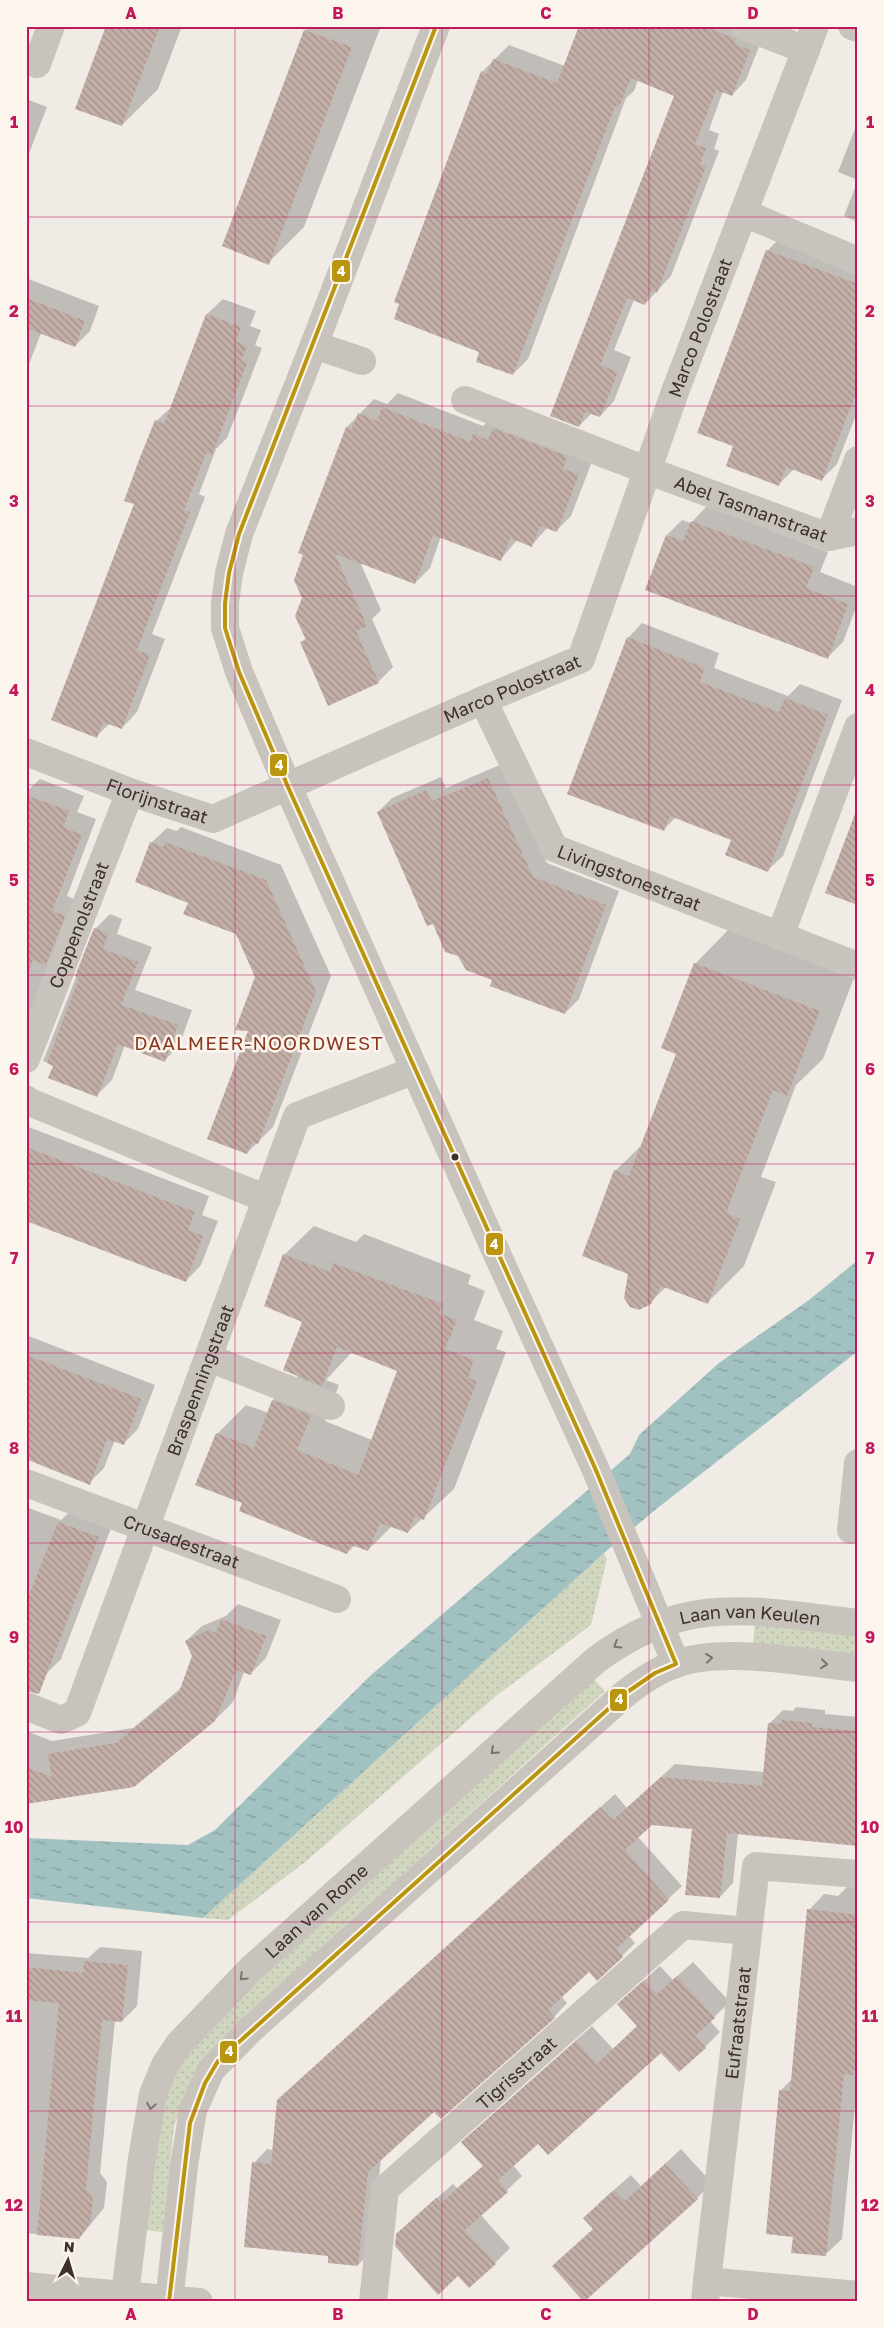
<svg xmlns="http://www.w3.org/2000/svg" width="884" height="2328" viewBox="0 0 884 2328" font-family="'Golos Text',sans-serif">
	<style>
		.grass { fill: url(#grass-dots) }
		.water { fill: url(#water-ripples) }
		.shadow { fill: #0003; fill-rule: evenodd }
		.building { fill: url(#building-back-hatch) }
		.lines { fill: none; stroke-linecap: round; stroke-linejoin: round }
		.minor { stroke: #c9c3be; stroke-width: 28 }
		.bus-1-casing { stroke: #fbf5ee; stroke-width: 8 }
		.bus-1 { stroke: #ba950f; stroke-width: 4 }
		.oneway { stroke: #7b726d }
		.grid { fill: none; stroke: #c2185b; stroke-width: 1; stroke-opacity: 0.55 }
		.bus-dot { fill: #3b302b; stroke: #fbf5ee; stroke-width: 2 }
		.labels { text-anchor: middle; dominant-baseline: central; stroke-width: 5; stroke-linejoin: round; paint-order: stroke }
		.street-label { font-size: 18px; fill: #3b302b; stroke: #fbf5ee }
		.neighbourhood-label { font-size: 19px; letter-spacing: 1px; fill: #8c3b22; stroke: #fbf5ee }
		.line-badge { stroke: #fbf5ee; stroke-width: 2 }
		.badge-label { font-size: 14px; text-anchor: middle; font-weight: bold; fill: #fff }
		.neatline { fill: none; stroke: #c2185b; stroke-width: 2 }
		.grid-label { font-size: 16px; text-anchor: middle; font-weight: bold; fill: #c2185b }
	</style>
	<defs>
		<pattern id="grass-dots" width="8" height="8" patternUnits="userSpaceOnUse" patternTransform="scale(1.25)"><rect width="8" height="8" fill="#d1d6bf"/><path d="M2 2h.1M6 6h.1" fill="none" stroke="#b4b8a4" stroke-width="1.8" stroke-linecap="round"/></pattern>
		<pattern id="water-ripples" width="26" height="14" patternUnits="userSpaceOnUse" patternTransform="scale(1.25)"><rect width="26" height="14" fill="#a1c2c1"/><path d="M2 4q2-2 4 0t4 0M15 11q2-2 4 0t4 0" fill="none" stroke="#849e9d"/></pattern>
		<pattern id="building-back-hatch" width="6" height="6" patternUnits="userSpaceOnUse" patternTransform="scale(1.25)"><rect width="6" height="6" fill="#c3afa7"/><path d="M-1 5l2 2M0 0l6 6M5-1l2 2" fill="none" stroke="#a08f88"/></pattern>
	</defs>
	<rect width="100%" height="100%" fill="#f0ebe5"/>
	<path class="grass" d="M604 1553 607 1559 591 1625 496 1696 304 1863 228 1920 203 1918Z
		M755 1620 858 1630V1654L753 1645Z
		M590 1675 605 1691 255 2008 188 2091 174 2126 163 2232 141 2230 154 2118 196 2034Z"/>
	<path class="water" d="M858 1260V1351L655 1510 604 1553 203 1918 26 1898V1838L188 1845 215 1830 371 1675 630 1454 639 1435 719 1363 809 1300Z"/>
	<path class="shadow" d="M108 26H182L158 89 122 125Z
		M309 26H381L304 227 268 263 223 246 305 30Z
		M580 26H749L763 36 746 80 732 95 723 91 709 130 719 134 714 149 719 151 671 276 645 304 634 300 614 350 631 357 614 401 600 416 592 413 579 426 676 95 638 80 634 91 626 98 528 359 513 374 481 352 482 72 509 45 565 66Z
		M26 99 47 107 26 161Z
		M858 121V222L844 216 858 180 838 172Z
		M783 235 858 263V410L837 464 822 479 794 469 778 485 735 445 767 251Z
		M26 278 99 306 90 331 75 346 41 333 26 372Z
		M223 299 256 311 250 326 261 330 255 345 262 348 227 438 216 449 199 494 205 497 152 634 165 639 137 712 122 728 110 723 97 736 135 503 156 421 173 406 207 314Z
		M398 393 483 426 489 420 593 459 571 516 556 531 548 527 532 545 517 540 501 559 441 536 430 568 415 583 360 562 381 610 372 619 393 667 378 682 302 642 306 638 303 598 337 454 347 427 374 399 387 404Z
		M707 506 828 552 820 572 858 587V602L843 642 827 658 667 535 682 520 691 523Z
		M642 623 719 653 714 668 788 696 800 684 842 700 783 856 768 870 732 839 676 817 664 829 628 638Z
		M502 764 547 863 619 891 579 999 565 1013 494 979 378 812 392 798 441 777 446 788Z
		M40 779 84 796 77 812 96 819 67 896 79 901 26 1035V792Z
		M181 827 281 865 331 976 273 1127 247 1153 250 1030 257 977 237 933 190 902 151 843 167 828 177 831Z
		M110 914 122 919 117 934 152 947 135 990 192 1010 179 1046 164 1061 125 1045 112 1080 97 1095 54 1065 43 1061 95 929Z
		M731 927 855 975 823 1059 796 1085 761 1177 776 1182 744 1266 708 1302 666 1287 647 1306 639 1308 630 1273 615 1171 643 1144 677 1053 695 964Z
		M26 1126 209 1196 202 1215 218 1221 201 1265 186 1281 26 1220Z
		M314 1226 356 1242 364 1234 471 1275 468 1284 485 1291 474 1320 503 1331 496 1349 506 1352 454 1489 408 1532 392 1526 368 1550 355 1545 347 1553 244 1502 217 1434 246 1405 269 1413 273 1400 299 1375 304 1321 284 1255ZM352 1352 399 1371 372 1440 325 1421 339 1385 326 1380Z
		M26 1335 155 1385 138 1429 123 1444 115 1440 104 1468 89 1483 26 1458Z
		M26 1507 61 1520 74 1508 113 1523 61 1659 46 1674 26 1673Z
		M238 1604 281 1620 266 1658 250 1674 244 1672 233 1702 217 1718 133 1786 26 1800V1731L52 1741 133 1728 181 1688 194 1656 186 1641 202 1626 226 1616Z
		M796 1707 825 1710V1714L858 1717V1845L738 1833 733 1883 720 1897 693 1828 652 1824 638 1837 682 1886 629 1936 635 1943 622 1956 589 1970 561 1996 567 2003 554 2017 441 2117 434 2110 381 2159 371 2251 358 2265 330 2255 254 2163 267 2149 273 2150 278 2100 615 1794 627 1808 675 1764 764 1772 769 1724 783 1710 793 1711Z
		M853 1881 858 1882V2075L842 2239 826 2254 781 2090 792 2079 809 1910 824 1894 838 1896Z
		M100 1947 142 1951 137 2006 122 2021 115 2020 100 2173 107 2182 104 2208 79 2238 26 2233V1953L88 1958Z
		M693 1962 730 2002 710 2021 720 2032 705 2047 661 2051 538 2143 513 2165 522 2176 481 2215 510 2248 495 2263 413 2219 453 2184 457 2188 484 2165 479 2127 592 2026 613 2049 638 2026 635 1989 660 1966 673 1980Z
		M681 2149 712 2183 697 2198 594 2228 600 2202 631 2175 641 2186Z"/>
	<path class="building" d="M106 26H160L122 126 75 109Z
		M579 26H703L736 39 734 44 750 50 732 96 716 90 695 144 706 148 700 164 706 166 657 293 651 290 645 305 627 298 600 365 618 372 600 417 585 412 579 427 550 416 674 96 631 78 619 107 615 106 513 375 476 362 479 352 394 319 399 304 394 302 481 71 487 74 493 59 557 83Z
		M304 30 352 47 269 265 222 246Z
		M766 250 858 284V388L822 481 786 467 779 486 726 466 733 446 697 433Z
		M26 298 85 321 75 347 26 328Z
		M206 314 241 327 236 341 247 346 241 361 247 363 212 455 206 453 184 510 190 512 137 650 150 655 122 729 103 722 97 738 51 720 134 504 124 501 139 460 155 420 164 424Z
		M382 407 470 442 473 434 488 440 493 428 567 456 563 469 579 474 557 532 540 526 532 547 510 538 501 561 433 535 415 584 335 554 367 626 356 631 379 683 328 706 300 642 306 640 295 616 302 598 294 580 303 555 298 553 346 427 352 429 358 413 377 421Z
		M691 521 814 567 806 588 848 604 828 659 645 590 666 535 683 541Z
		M627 637 705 668 700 682 779 712 785 698 828 715 768 872 725 855 731 840 670 816 664 831 567 794Z
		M488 778 533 877 606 905 565 1014 490 986 492 980 466 970 458 956 445 952 433 924 427 926 377 812 426 790 432 801Z
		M26 795 69 811 63 827 82 835 52 911 65 916 46 965 33 960 28 973Z
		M855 814 858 815V905L825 893Z
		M150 842 163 847 165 842 266 880 316 992 258 1144 252 1142 247 1154 207 1139 248 1031 235 1030 255 977 236 934 183 914 188 903 135 882Z
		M94 928 108 934 103 949 138 962 121 1005 178 1025 165 1062 118 1044 97 1097 48 1078 53 1066 47 1063 79 978 75 976Z
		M694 963 820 1011 787 1096 773 1090 726 1213 740 1219 708 1304 661 1286 651 1304 639 1310 630 1307 624 1298 628 1274 582 1256 614 1170 629 1176 676 1054 661 1048Z
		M26 1147 195 1212 188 1230 203 1236 186 1282 26 1221Z
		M283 1254 330 1272 333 1263 443 1304 439 1313 457 1320 445 1349 474 1360 468 1378 477 1381 424 1520 415 1516 408 1533 380 1523 368 1551 351 1545 347 1554 313 1541 239 1511 242 1503 195 1485 216 1433 254 1448 272 1400 311 1415 297 1450 358 1475 386 1400 397 1371 337 1347 322 1386 283 1370 302 1322 264 1306Z
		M26 1355 141 1399 124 1445 107 1439 90 1485 26 1459Z
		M58 1522 99 1537 39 1694 26 1691V1603Z
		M221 1619 266 1636 251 1675 236 1670 215 1721 134 1787 26 1804V1767L52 1777 48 1754 116 1743 179 1692 192 1656 185 1641 209 1630 216 1633Z
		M782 1720 813 1723 812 1727 858 1731V1846L727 1833 720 1898 685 1895 692 1829 652 1825 625 1850 669 1900 616 1949 623 1957 597 1981 589 1972 548 2010 555 2018 441 2119 434 2112 368 2172 358 2266 328 2263V2256L244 2247 252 2162 271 2164 277 2100 600 1807 613 1820 661 1777 762 1786 768 1723 781 1724Z
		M807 1909 858 1915V2040L854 2075 844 2074 826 2256 791 2253 793 2237 766 2234 779 2090 790 2091Z
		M84 1961 128 1965 122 2022 102 2020 86 2188 93 2197 90 2224 79 2239 37 2235 59 2003 26 2000V1967L83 1973Z
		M677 1976 715 2018 695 2036 706 2048 679 2072 661 2053 548 2155 538 2144 498 2180 508 2192 465 2230 496 2264 469 2288 458 2276 438 2295 395 2246 396 2234 436 2198 441 2203 483 2166 461 2142 576 2041 597 2064 637 2026 617 2004 644 1980 657 1994Z
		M665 2164 698 2199 584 2302 552 2266 593 2229 583 2218 614 2190 625 2201Z"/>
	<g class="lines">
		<g class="minor">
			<path d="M436 26 314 345 239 534 229 573 225 603V628L239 672 288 787 497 1254 595 1468 676 1664"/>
			<path d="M744 26 806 50"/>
			<path d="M852 26 858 28"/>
			<path d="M26 60 37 64 51 26"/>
			<path d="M744 213 858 261"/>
			<path d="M314 345 362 361"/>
			<path id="s1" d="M465 400 646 470 829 537 858 531"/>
			<path d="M829 537 858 460"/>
			<path id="s2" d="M483 700 554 848 858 966"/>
			<path id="s3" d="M26 752 130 792 213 819 483 700 581 659 676 389 815 26"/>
			<path d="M780 936 858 727"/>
			<path id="s4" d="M26 1059 130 792"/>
			<path d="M26 1099 27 1101 267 1199"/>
			<path d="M209 1358 331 1406"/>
			<path id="s5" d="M26 1483 337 1599"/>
			<path d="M851 1530 858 1463"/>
			<path id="s6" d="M26 1706 61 1720 77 1713C149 1513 225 1316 297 1116L415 1070"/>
			<path id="s7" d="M707 2281 756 1866 858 1874"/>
			<path d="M26 2286 199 2302"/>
			<path id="s8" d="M124 2302 142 2158 153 2094 165 2065 179 2044 251 1969 596 1660C687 1592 753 1611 858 1623"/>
			<path d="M169 2302 184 2166 193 2110 211 2070 250 2030 626 1693C641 1681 656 1671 675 1664 725 1646 805 1663 858 1668"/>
			<path id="s9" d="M373 2302 385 2189 683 1925 747 1931"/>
			<path d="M705 2302 707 2281 858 2295"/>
		</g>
		<defs>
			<path id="bus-1" d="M169 2302 190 2123 205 2083 218 2061 626 1693 655 1673 676 1664 595 1468 288 787 239 672 225 628V603L229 573 239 534 436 26"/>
		</defs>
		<use href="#bus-1" class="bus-1-casing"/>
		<use href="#bus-1" class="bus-1"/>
	</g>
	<defs><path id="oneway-chevron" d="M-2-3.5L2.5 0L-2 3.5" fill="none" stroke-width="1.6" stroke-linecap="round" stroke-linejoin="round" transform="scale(1.25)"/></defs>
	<g class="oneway">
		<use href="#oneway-chevron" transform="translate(617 1645) rotate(148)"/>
		<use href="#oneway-chevron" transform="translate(709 1658) rotate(-6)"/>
		<use href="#oneway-chevron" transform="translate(824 1664) rotate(6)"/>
		<use href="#oneway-chevron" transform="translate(494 1751) rotate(138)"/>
		<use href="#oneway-chevron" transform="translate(243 1977) rotate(136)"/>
		<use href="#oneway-chevron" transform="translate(151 2106) rotate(100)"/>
	</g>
	<path class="grid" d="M235 26V2302M442 26V2302M649 26V2302M26 217H858M26 406H858M26 596H858M26 785H858M26 975H858M26 1164H858M26 1353H858M26 1543H858M26 1732H858M26 1922H858M26 2111H858"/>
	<circle class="bus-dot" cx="455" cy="1157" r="4.5"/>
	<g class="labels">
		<g class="street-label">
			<text stroke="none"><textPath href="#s3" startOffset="952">Marco Polostraat</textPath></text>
			<text stroke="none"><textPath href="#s1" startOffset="306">Abel Tasmanstraat</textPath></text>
			<text stroke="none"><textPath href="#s3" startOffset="525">Marco Polostraat</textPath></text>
			<text stroke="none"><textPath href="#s3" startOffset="140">Florijnstraat</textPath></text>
			<text stroke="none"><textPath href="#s2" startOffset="245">Livingstonestraat</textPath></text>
			<text stroke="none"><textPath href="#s4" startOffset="144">Coppenolstraat</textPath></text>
			<text stroke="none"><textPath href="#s6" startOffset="410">Braspenningstraat</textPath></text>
			<text stroke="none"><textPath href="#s5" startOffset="166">Crusadestraat</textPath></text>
			<text stroke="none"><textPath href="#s8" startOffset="999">Laan van Keulen</textPath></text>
			<text stroke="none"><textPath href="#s8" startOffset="458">Laan van Rome</textPath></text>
			<text stroke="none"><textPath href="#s7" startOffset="260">Eufraatstraat</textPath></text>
			<text stroke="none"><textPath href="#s9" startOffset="289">Tigrisstraat</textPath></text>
		</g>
		<g class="neighbourhood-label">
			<text x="259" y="1042">DAALMEER-NOORDWEST</text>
		</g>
	</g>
	<g class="line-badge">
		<rect x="331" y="259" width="20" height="24" rx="5" fill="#ba950f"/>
		<rect x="269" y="753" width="19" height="24" rx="5" fill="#ba950f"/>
		<rect x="485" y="1232" width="19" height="24" rx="5" fill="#ba950f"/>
		<rect x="609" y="1688" width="19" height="24" rx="5" fill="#ba950f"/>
		<rect x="219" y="2040" width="19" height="24" rx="5" fill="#ba950f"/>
	</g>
	<g class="badge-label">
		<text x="341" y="276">4</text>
		<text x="279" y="770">4</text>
		<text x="494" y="1249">4</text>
		<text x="619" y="1704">4</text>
		<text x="229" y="2056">4</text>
	</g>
	<rect width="884" height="2328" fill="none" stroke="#fbf5ee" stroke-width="55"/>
	<g transform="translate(68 2260) rotate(5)" stroke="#fbf5ee" stroke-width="4" paint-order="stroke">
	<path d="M0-4L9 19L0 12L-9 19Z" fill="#3b302b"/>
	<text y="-8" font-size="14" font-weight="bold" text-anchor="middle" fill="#3b302b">N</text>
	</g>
	<rect x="28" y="28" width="828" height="2272" class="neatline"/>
	<g class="grid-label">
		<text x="131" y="19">A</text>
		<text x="338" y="19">B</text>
		<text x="546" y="19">C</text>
		<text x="753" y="19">D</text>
		<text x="14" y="128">1</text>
		<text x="870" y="128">1</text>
		<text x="14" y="317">2</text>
		<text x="870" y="317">2</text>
		<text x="14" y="507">3</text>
		<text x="870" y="507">3</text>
		<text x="14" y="696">4</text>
		<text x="870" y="696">4</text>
		<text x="14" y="886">5</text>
		<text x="870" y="886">5</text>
		<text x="14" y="1075">6</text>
		<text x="870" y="1075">6</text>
		<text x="14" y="1264">7</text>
		<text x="870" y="1264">7</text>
		<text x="14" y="1454">8</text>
		<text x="870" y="1454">8</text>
		<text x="14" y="1643">9</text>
		<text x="870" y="1643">9</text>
		<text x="14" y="1833">10</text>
		<text x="870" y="1833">10</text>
		<text x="14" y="2022">11</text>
		<text x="870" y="2022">11</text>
		<text x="14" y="2211">12</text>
		<text x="870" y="2211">12</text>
		<text x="131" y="2320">A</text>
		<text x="338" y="2320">B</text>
		<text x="546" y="2320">C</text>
		<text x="753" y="2320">D</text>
	</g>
</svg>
